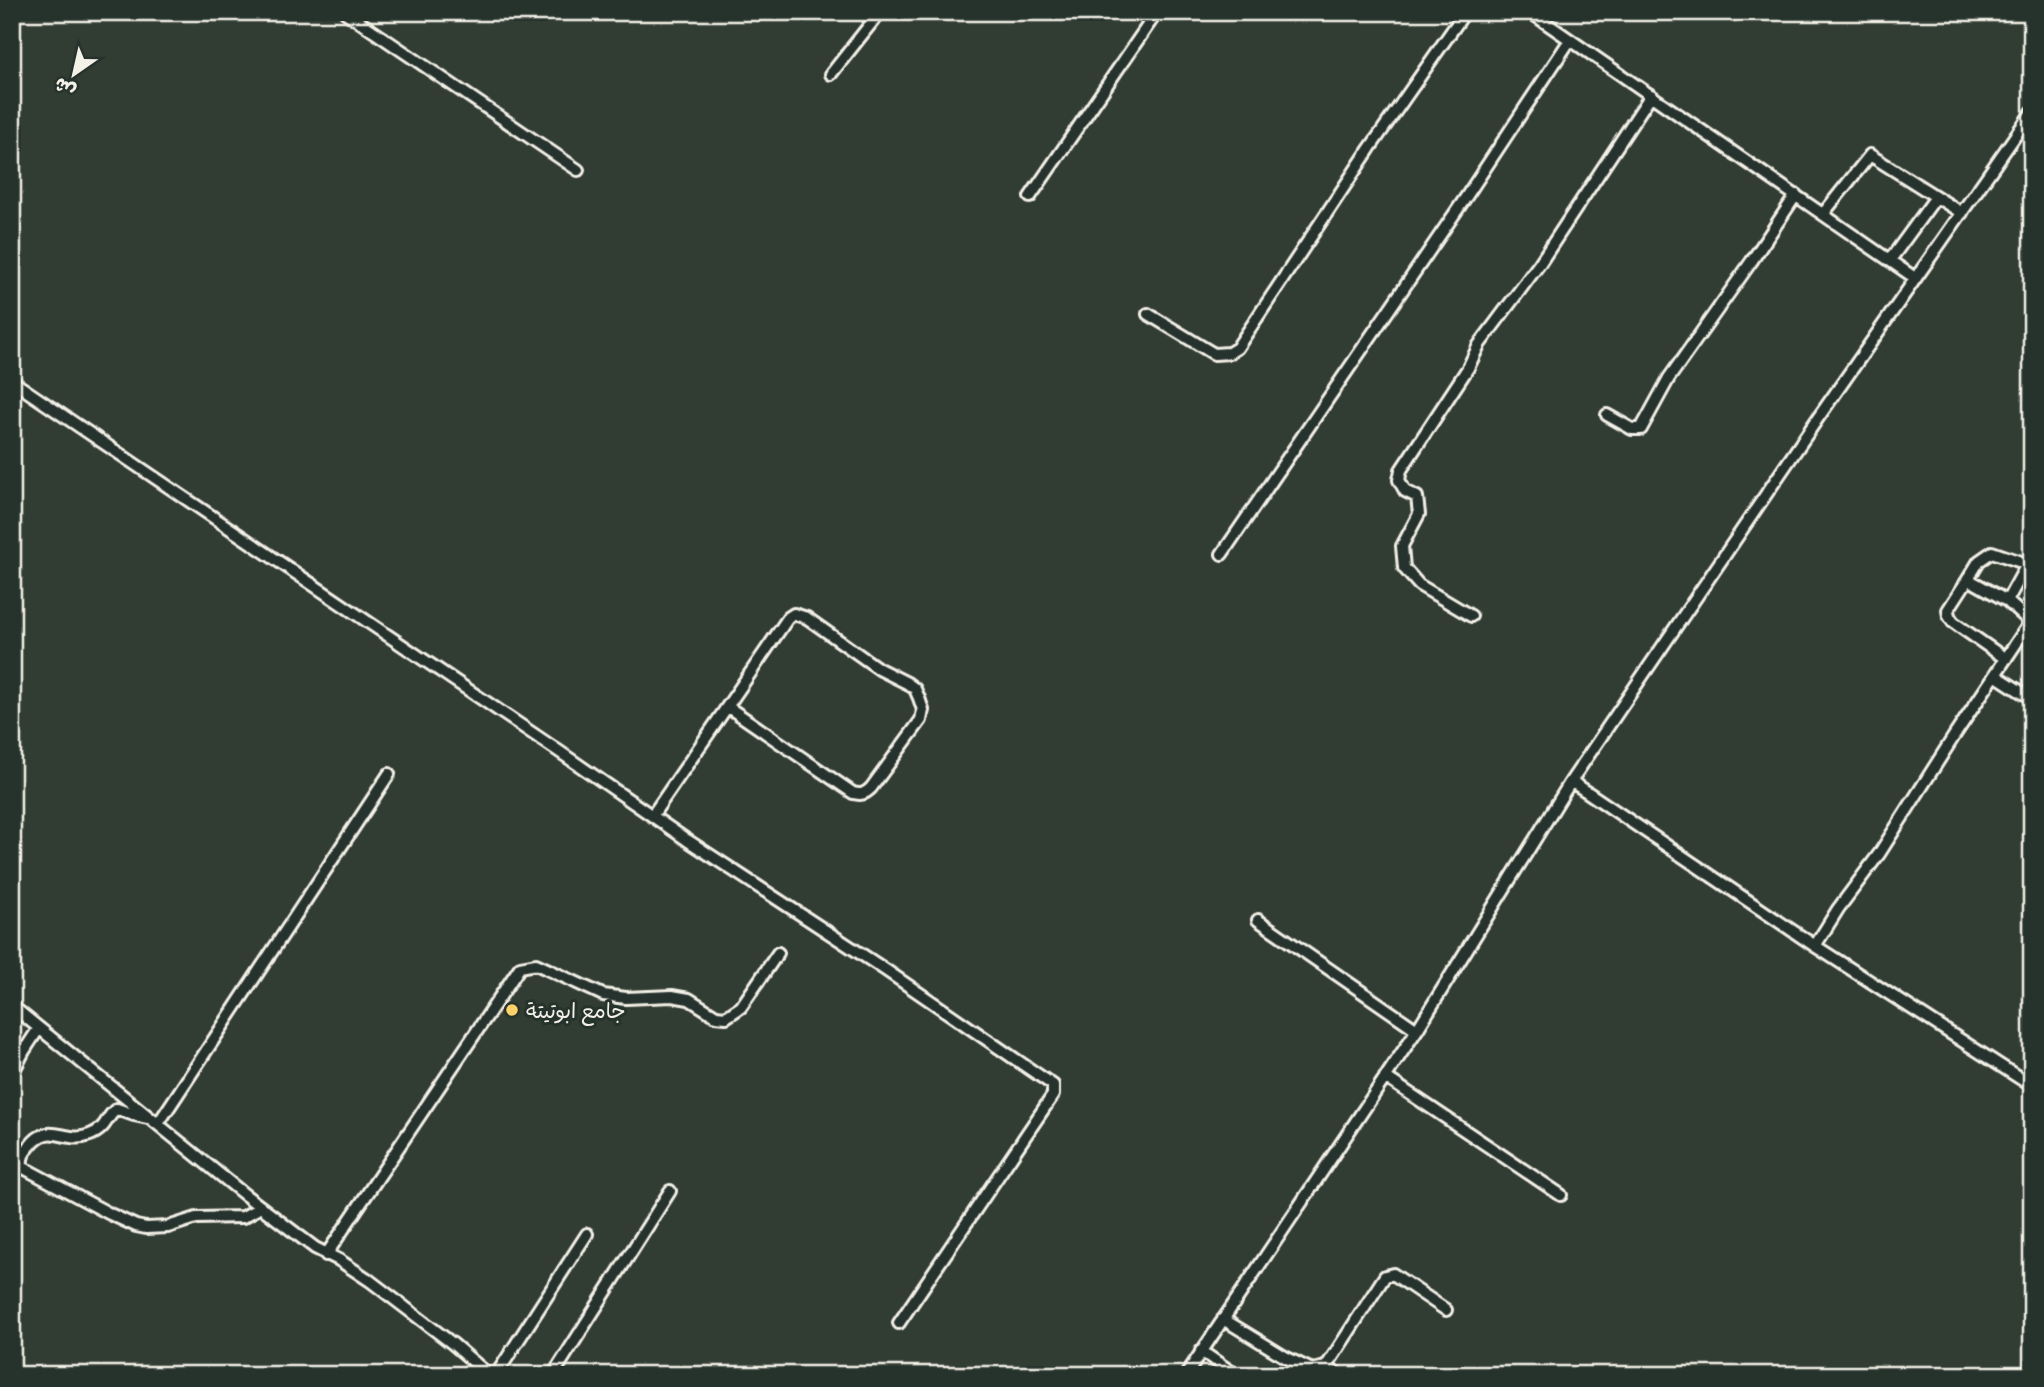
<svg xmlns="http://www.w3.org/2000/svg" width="2044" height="1387" viewBox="0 0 2044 1387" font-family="Itim,'Playpen Sans Arabic',sans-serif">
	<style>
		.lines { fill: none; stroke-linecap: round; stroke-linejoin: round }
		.minor-casing { stroke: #f4f1e8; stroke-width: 16 }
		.minor { stroke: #26332d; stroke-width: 10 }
		.poi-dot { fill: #ffd166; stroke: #26332d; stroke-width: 2.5 }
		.labels { text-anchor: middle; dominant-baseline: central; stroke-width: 6; stroke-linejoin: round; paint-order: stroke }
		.poi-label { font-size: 21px; fill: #f4f1e8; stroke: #26332d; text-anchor: start }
	</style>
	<rect width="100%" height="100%" fill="#313c33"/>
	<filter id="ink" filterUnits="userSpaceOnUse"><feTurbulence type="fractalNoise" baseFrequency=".0143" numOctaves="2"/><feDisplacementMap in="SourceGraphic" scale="14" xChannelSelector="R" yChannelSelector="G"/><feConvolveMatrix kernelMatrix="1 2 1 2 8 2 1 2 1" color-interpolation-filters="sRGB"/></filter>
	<g filter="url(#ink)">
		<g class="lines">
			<defs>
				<path id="minor" d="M345 12 578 170
					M1530 12 1915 278
					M831 74 880 12
					M1030 197 1157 12
					M1823 214 1870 155 1962 213
					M1890 260 1936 197
					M1148 314 1214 354 1229 353 1237 348 1370 148 1465 12
					M12 381 557 750 687 840 884 969 1053 1085V1095L899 1323
					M1607 415 1632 429H1641L1669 378 1751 262 1796 195
					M1222 554 1466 197 1570 40
					M1968 579 1948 610 1949 616 1953 622 2006 659
					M2007 601 2029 561
					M1471 616 1419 585 1404 568 1402 546 1419 514 1417 497 1405 491 1399 480 1401 470 1468 368 1479 345 1540 263 1651 95
					M1995 675 2032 699
					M1571 781 1815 946 2032 1086
					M652 816 788 618 794 614 807 618 879 669 907 683 915 689 919 698 923 710 921 720 871 788C865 794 861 795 853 793L728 707
					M1258 920 1417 1030
					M1815 946 1838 909 1879 854 1956 733 2027 627V619L2007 601 1968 579 1979 561 1992 552 2024 563 2032 561
					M12 1006 245 1195 315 1248 339 1260 369 1280 453 1344 489 1375
					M12 1074 24 1051 39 1028
					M1385 1077 1561 1195
					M148 1118 134 1115 117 1109C105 1117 108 1128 90 1135 64 1145 50 1119 29 1147 23 1153 21 1158 22 1167L110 1214 136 1226 146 1228 168 1227 196 1218 243 1217 261 1207
					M158 1124 389 774
					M326 1255 520 967 536 964 603 995 626 998 672 996 689 999 716 1016 726 1017 741 1007 778 953
					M1223 1319 1285 1357 1312 1370 1326 1367 1385 1276 1393 1274 1446 1310
					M1201 1351 1236 1375
					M1326 1367 1340 1375
					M496 1375 587 1234
					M553 1375 670 1191
					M1186 1375 1417 1030 1571 781 1818 418 2032 112"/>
			</defs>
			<use href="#minor" class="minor-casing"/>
			<use href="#minor" class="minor"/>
		</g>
	</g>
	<circle class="poi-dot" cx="512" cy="1010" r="7"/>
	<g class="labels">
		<g class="poi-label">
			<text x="526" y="1010">جامع ابوتيتة</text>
		</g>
	</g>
	<rect width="2044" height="1387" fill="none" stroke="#26332d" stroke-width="42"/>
	<rect x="21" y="21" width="2002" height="1345" fill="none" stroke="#f4f1e8" stroke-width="2.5" filter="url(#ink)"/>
	<g transform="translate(74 74) rotate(214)" stroke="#26332d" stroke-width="5" paint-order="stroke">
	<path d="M0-5L12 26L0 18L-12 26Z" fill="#f4f1e8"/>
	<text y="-10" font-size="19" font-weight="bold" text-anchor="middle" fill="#f4f1e8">ش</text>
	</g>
</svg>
